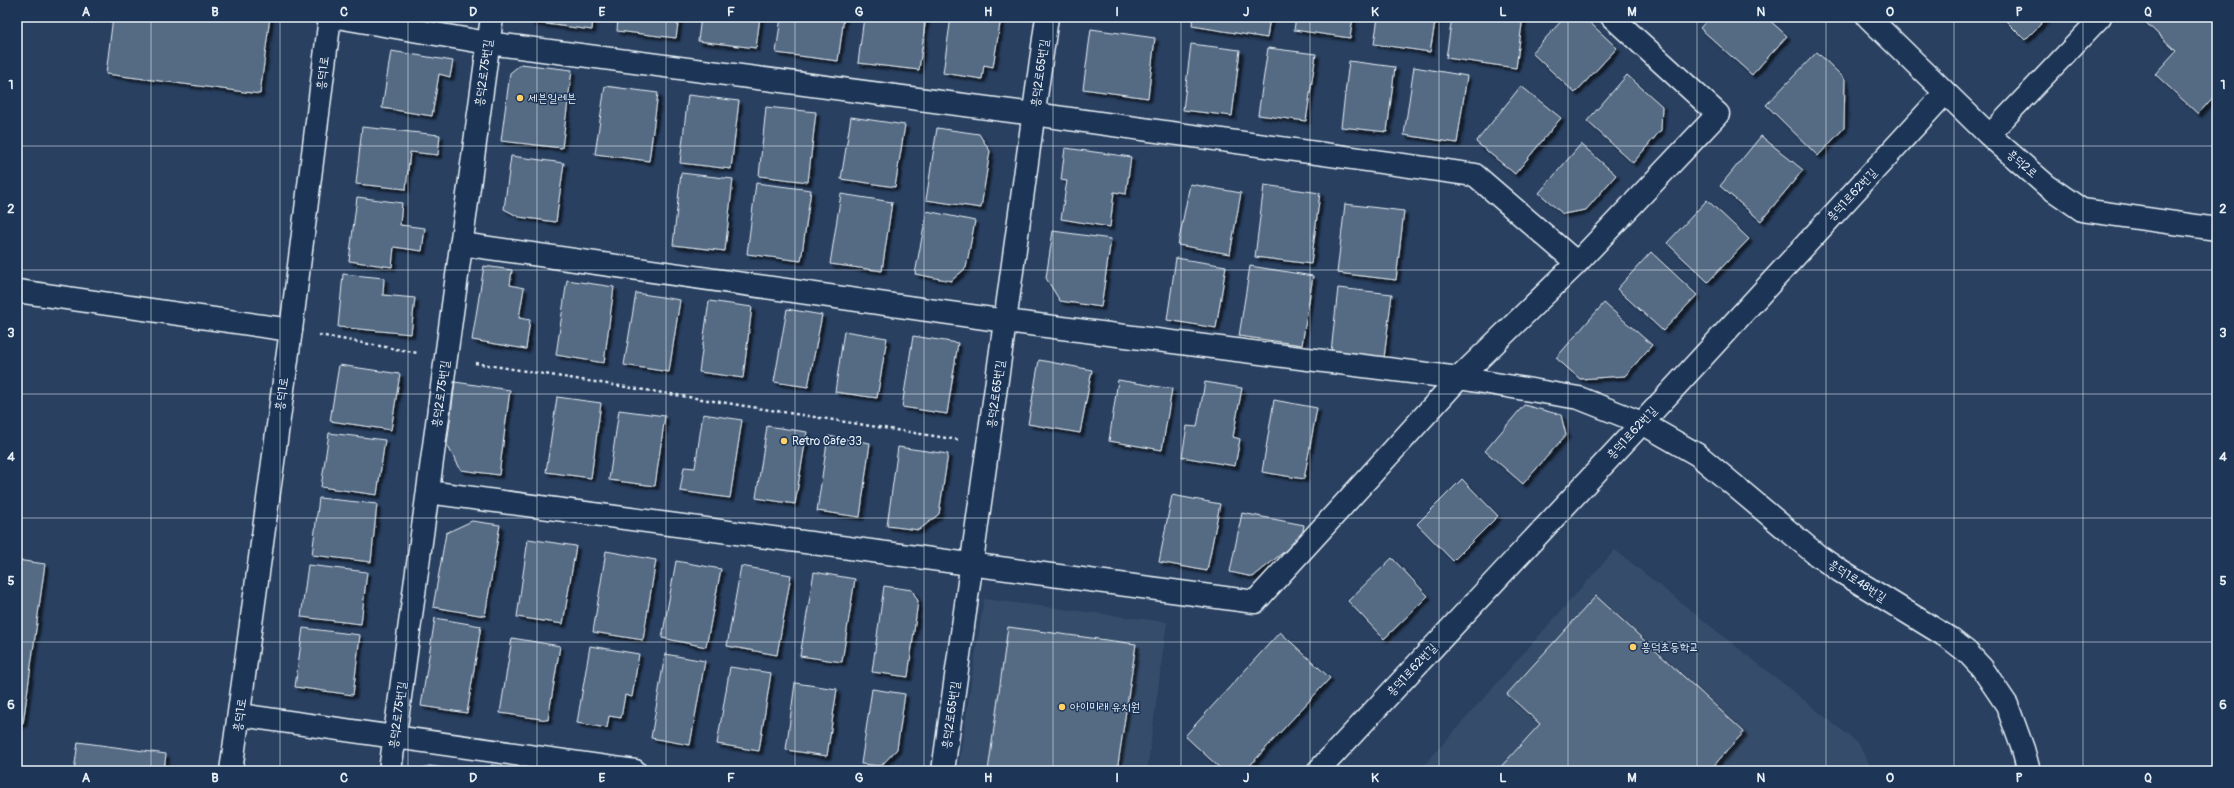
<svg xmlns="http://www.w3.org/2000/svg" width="2234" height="788" viewBox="0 0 2234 788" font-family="Pangolin,'Poor Story',sans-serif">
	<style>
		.built { fill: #364d6b }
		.building { fill: #556a83; stroke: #e8f1f8; filter: url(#shadow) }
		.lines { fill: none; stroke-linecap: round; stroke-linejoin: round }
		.service-casing { stroke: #e8f1f8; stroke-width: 23 }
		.pedestrian-casing { stroke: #e8f1f8; stroke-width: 25 }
		.minor-casing { stroke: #e8f1f8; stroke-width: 25 }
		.tertiary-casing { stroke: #e8f1f8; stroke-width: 25 }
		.path { stroke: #e8f1f8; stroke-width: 2.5; stroke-dasharray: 3 3; stroke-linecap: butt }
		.service { stroke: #1d3557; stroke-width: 20 }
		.pedestrian { stroke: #1d3557; stroke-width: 22 }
		.minor { stroke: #1d3557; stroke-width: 22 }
		.tertiary { stroke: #1d3557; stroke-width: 22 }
		.grid { fill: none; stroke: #e8f1f8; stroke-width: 1; stroke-opacity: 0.55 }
		.poi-dot { fill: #ffd166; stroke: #1d3557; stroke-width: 1.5 }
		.labels { text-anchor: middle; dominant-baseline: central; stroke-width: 3; stroke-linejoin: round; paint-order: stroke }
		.street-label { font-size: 12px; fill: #e8f1f8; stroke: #1d3557 }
		.poi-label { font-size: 12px; fill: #e8f1f8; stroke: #1d3557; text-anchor: start }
		.neatline { fill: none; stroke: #e8f1f8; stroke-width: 1.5 }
		.grid-label { font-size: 13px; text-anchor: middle; font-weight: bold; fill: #e8f1f8 }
	</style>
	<defs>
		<filter id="shadow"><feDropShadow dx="3.5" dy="3.5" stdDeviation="1" flood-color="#0009"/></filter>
	</defs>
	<rect width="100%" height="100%" fill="#294061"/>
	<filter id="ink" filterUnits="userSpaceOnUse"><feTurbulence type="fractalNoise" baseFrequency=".025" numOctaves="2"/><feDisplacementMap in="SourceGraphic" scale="8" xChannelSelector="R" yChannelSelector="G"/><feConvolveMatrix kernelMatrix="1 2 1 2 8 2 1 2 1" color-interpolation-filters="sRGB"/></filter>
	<g filter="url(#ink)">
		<path class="built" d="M1615 550 1859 744 1873 771H1419Z
			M984 599 1167 622 1147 771H958Z"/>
		<path class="building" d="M113 17H270L260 94 106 74Z
			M532 17H593L592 30 531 22Z
			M618 17H679L676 38 617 31Z
			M701 17H760L756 48 698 41Z
			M781 17H844L838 61 776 53Z
			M864 17H926L919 70 858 63Z
			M951 17 1001 18 993 67 984 65 982 79 943 73Z
			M1193 17H1270L1267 38 1192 26Z
			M1296 17H1353L1350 38 1294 30Z
			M1378 17H1436L1430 52 1374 44Z
			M1452 17H1523L1516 68 1446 58Z
			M1565 17H1584L1617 48 1575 93 1532 53Z
			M1710 17H1766L1787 36 1752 75 1700 28Z
			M2002 17H2048L2025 40Z
			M2146 17H2217V93L2198 114 2155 74 2176 51 2143 20Z
			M1091 29 1155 38 1148 98 1083 89Z
			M1191 44 1240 50 1232 116 1183 110Z
			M1268 48 1316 54 1306 121 1258 115Z
			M391 51 453 61 450 77 439 74 432 116 382 108Z
			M1817 52 1845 79 1844 128 1818 156 1766 105Z
			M1349 61 1395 67 1387 132 1341 127Z
			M521 64 572 70 562 148 501 141 510 73Z
			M1414 67 1467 76 1457 143 1404 135Z
			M1627 75 1662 106 1661 130 1633 163 1587 121Z
			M605 86 658 93 649 161 595 154Z
			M1521 86 1561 118 1515 174 1476 142Z
			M688 95 739 101 731 169 680 163Z
			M766 107 816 112 808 182 759 176Z
			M851 117 905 125 895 187 841 179Z
			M362 127 440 135 438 155 410 152 406 189 356 184Z
			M937 128 979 134 990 151 981 208 926 200Z
			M1761 136 1803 170 1761 221 1720 186Z
			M1581 144 1616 175 1586 210 1563 214 1539 193Z
			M1065 148 1131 157 1126 194 1114 192 1110 227 1061 219 1067 181 1061 180Z
			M511 156 564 163 556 222 519 217 504 209Z
			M681 173 733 179 725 251 673 245Z
			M756 183 811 190 801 261 747 254Z
			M1190 184 1241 193 1230 254 1178 245Z
			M1264 185 1320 193 1311 264 1255 257Z
			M841 194 892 202 882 271 830 264Z
			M357 197 402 203 400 225 425 228 422 251 394 247 392 267 349 261Z
			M1707 200 1749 239 1708 282 1667 243Z
			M1345 204 1404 211 1396 280 1337 273Z
			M927 211 975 221 966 268 951 281 915 274Z
			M1053 231 1111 239 1101 307 1060 301 1046 278Z
			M1651 252 1697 295 1663 331 1617 289Z
			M1176 258 1226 266 1216 328 1167 320Z
			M484 266 512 270 510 285 524 288 519 318 530 320 526 349 472 340Z
			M1250 266 1313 276 1302 345 1239 336Z
			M343 274 384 278 383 295 415 298 411 334 338 327Z
			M567 280 614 287 604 363 556 355Z
			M1338 288 1392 294 1384 358 1331 352Z
			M636 293 680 300 669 372 624 365Z
			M709 301 752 307 743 378 699 372Z
			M1604 303 1652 345 1625 376 1580 379 1556 358Z
			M787 309 822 315 808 387 774 382Z
			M844 331 887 338 877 398 835 392Z
			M913 336 958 343 947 414 902 407Z
			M1039 360 1092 370 1080 433 1028 424Z
			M339 365 400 374 391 430 330 421Z
			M1118 380 1172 389 1162 450 1109 441Z
			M455 382 510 390 499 475 461 470 447 445Z
			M1205 382 1242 388 1233 437 1240 439 1235 466 1182 457 1187 426 1197 427Z
			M557 397 601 403 591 478 546 472Z
			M1274 400 1317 408 1304 479 1262 472Z
			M1524 405 1561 415 1566 435 1523 484 1485 451Z
			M619 410 665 416 655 486 609 480Z
			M703 414 742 420 730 498 680 491 684 467 695 468Z
			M767 426 807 432 795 504 756 498Z
			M329 433 385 440 377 495 321 487Z
			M828 436 870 443 860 517 817 511Z
			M898 447 948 454 939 514 919 530 887 526Z
			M1462 479 1498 516 1453 561 1417 524Z
			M1172 495 1220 504 1207 571 1159 562Z
			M319 498 377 504 371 562 312 555Z
			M1242 513 1304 525 1302 537 1253 577 1230 572Z
			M472 521 500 525 485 616 433 607 446 533Z
			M528 539 576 546 563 624 517 617Z
			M606 551 656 560 643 640 593 632Z
			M1392 558 1428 596 1384 639 1348 601Z
			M17 560 45 564 23 724 17 723Z
			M676 561 721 569 706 647 662 638Z
			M308 565 367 572 361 624 301 617Z
			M741 566 791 575 777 655 727 646Z
			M814 572 855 579 842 662 800 656Z
			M884 586 912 590 918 601 908 677 872 672Z
			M1596 596 1744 732 1709 771H1497L1540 724 1507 694Z
			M435 618 481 626 467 713 421 706Z
			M1008 627 1136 644 1117 771H988Z
			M303 628 360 635 353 695 295 687Z
			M1280 632 1330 678 1245 771H1223L1185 736Z
			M512 638 560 646 548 720 500 713Z
			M590 646 639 654 632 697 625 695 621 718 609 716 607 728 577 723Z
			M665 654 705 661 690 745 651 738Z
			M730 667 771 673 759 751 717 744Z
			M795 683 837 689 827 756 786 750Z
			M872 689 905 694 897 749 881 766 861 764Z
			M78 742 166 754 164 771H74Z
			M491 765 524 771H490Z
			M429 766 460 770V771H419Z"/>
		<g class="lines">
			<defs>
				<path id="service" d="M1989 135 2101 17"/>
				<path id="pedestrian" d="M17 291 291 330"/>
				<path id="minor" d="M337 17 488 43 1034 114 1475 175 1577 263
					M461 244 1006 321 1459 378 1579 398 1642 423 1698 455 1817 555 1840 571 1949 638 1967 652 1982 668 2007 705 2023 749 2029 771
					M428 492 1255 602 1459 378 1577 263 1718 114 1612 17
					M240 715 635 771
					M390 771 492 17
					M943 771 1047 17
					M1318 771 1642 423 1945 93"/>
				<path id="tertiary" d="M1868 17 1989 135 2046 185 2082 210 2217 229
					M231 771 291 330 330 17"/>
			</defs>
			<use href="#service" class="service-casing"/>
			<use href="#pedestrian" class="pedestrian-casing"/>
			<use href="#minor" class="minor-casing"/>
			<use href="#tertiary" class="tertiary-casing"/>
			<path class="path" d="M319 335 418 353
				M475 363 959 440"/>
			<use href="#service" class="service"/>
			<use href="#pedestrian" class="pedestrian"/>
			<use href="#minor" class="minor"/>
			<use href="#tertiary" class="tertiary"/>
		</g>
	</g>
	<path class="grid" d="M151 17V771M280 17V771M408 17V771M537 17V771M666 17V771M795 17V771M924 17V771M1053 17V771M1181 17V771M1310 17V771M1439 17V771M1568 17V771M1697 17V771M1826 17V771M1954 17V771M2083 17V771M17 146H2217M17 270H2217M17 394H2217M17 518H2217M17 642H2217"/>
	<g class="poi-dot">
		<circle cx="520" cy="98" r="4"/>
		<circle cx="784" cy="441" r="4"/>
		<circle cx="1633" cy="647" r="4"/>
		<circle cx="1062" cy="707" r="4"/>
	</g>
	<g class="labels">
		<g class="street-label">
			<text transform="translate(323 73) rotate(-83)">흥덕1로</text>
			<text transform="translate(484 73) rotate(-82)">흥덕2로75번길</text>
			<text transform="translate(1040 73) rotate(-82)">흥덕2로65번길</text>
			<text transform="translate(2022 164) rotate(41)">흥덕2로</text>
			<text transform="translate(1852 195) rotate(-47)">흥덕1로62번길</text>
			<text transform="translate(282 394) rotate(-82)">흥덕1로</text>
			<text transform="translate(441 394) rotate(-82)">흥덕2로75번길</text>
			<text transform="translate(996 394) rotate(-82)">흥덕2로65번길</text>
			<text transform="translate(1632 433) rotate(-47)">흥덕1로62번길</text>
			<text transform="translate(1857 581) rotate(33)">흥덕1로48번길</text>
			<text transform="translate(1412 670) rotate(-47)">흥덕1로62번길</text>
			<text transform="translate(240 715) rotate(-82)">흥덕1로</text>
			<text transform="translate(398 715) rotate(-82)">흥덕2로75번길</text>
			<text transform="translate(951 715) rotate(-82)">흥덕2로65번길</text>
		</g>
		<g class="poi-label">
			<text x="528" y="98">세븐일레븐</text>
			<text x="792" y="441">Retro Cafe 33</text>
			<text x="1641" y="647">흥덕초등학교</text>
			<text x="1070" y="707">아이미래 유치원</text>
		</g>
	</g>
	<rect width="2234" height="788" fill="none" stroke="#1d3557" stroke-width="44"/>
	<rect x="22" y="22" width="2190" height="744" class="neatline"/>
	<g class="grid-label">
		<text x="86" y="16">A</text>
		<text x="215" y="16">B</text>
		<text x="344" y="16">C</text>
		<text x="473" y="16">D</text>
		<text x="602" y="16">E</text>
		<text x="731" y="16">F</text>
		<text x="859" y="16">G</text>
		<text x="988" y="16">H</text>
		<text x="1117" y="16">I</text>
		<text x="1246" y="16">J</text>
		<text x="1375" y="16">K</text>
		<text x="1503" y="16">L</text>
		<text x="1632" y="16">M</text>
		<text x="1761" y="16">N</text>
		<text x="1890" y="16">O</text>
		<text x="2019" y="16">P</text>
		<text x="2148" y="16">Q</text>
		<text x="11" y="89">1</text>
		<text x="2223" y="89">1</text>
		<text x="11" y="213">2</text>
		<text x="2223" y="213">2</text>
		<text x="11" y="337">3</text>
		<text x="2223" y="337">3</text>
		<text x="11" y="461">4</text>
		<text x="2223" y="461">4</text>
		<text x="11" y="585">5</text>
		<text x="2223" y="585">5</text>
		<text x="11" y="709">6</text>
		<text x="2223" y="709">6</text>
		<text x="86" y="782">A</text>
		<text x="215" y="782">B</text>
		<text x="344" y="782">C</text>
		<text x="473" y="782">D</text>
		<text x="602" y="782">E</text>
		<text x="731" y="782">F</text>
		<text x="859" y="782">G</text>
		<text x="988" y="782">H</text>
		<text x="1117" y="782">I</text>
		<text x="1246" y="782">J</text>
		<text x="1375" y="782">K</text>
		<text x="1503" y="782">L</text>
		<text x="1632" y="782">M</text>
		<text x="1761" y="782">N</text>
		<text x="1890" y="782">O</text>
		<text x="2019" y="782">P</text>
		<text x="2148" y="782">Q</text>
	</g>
</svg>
